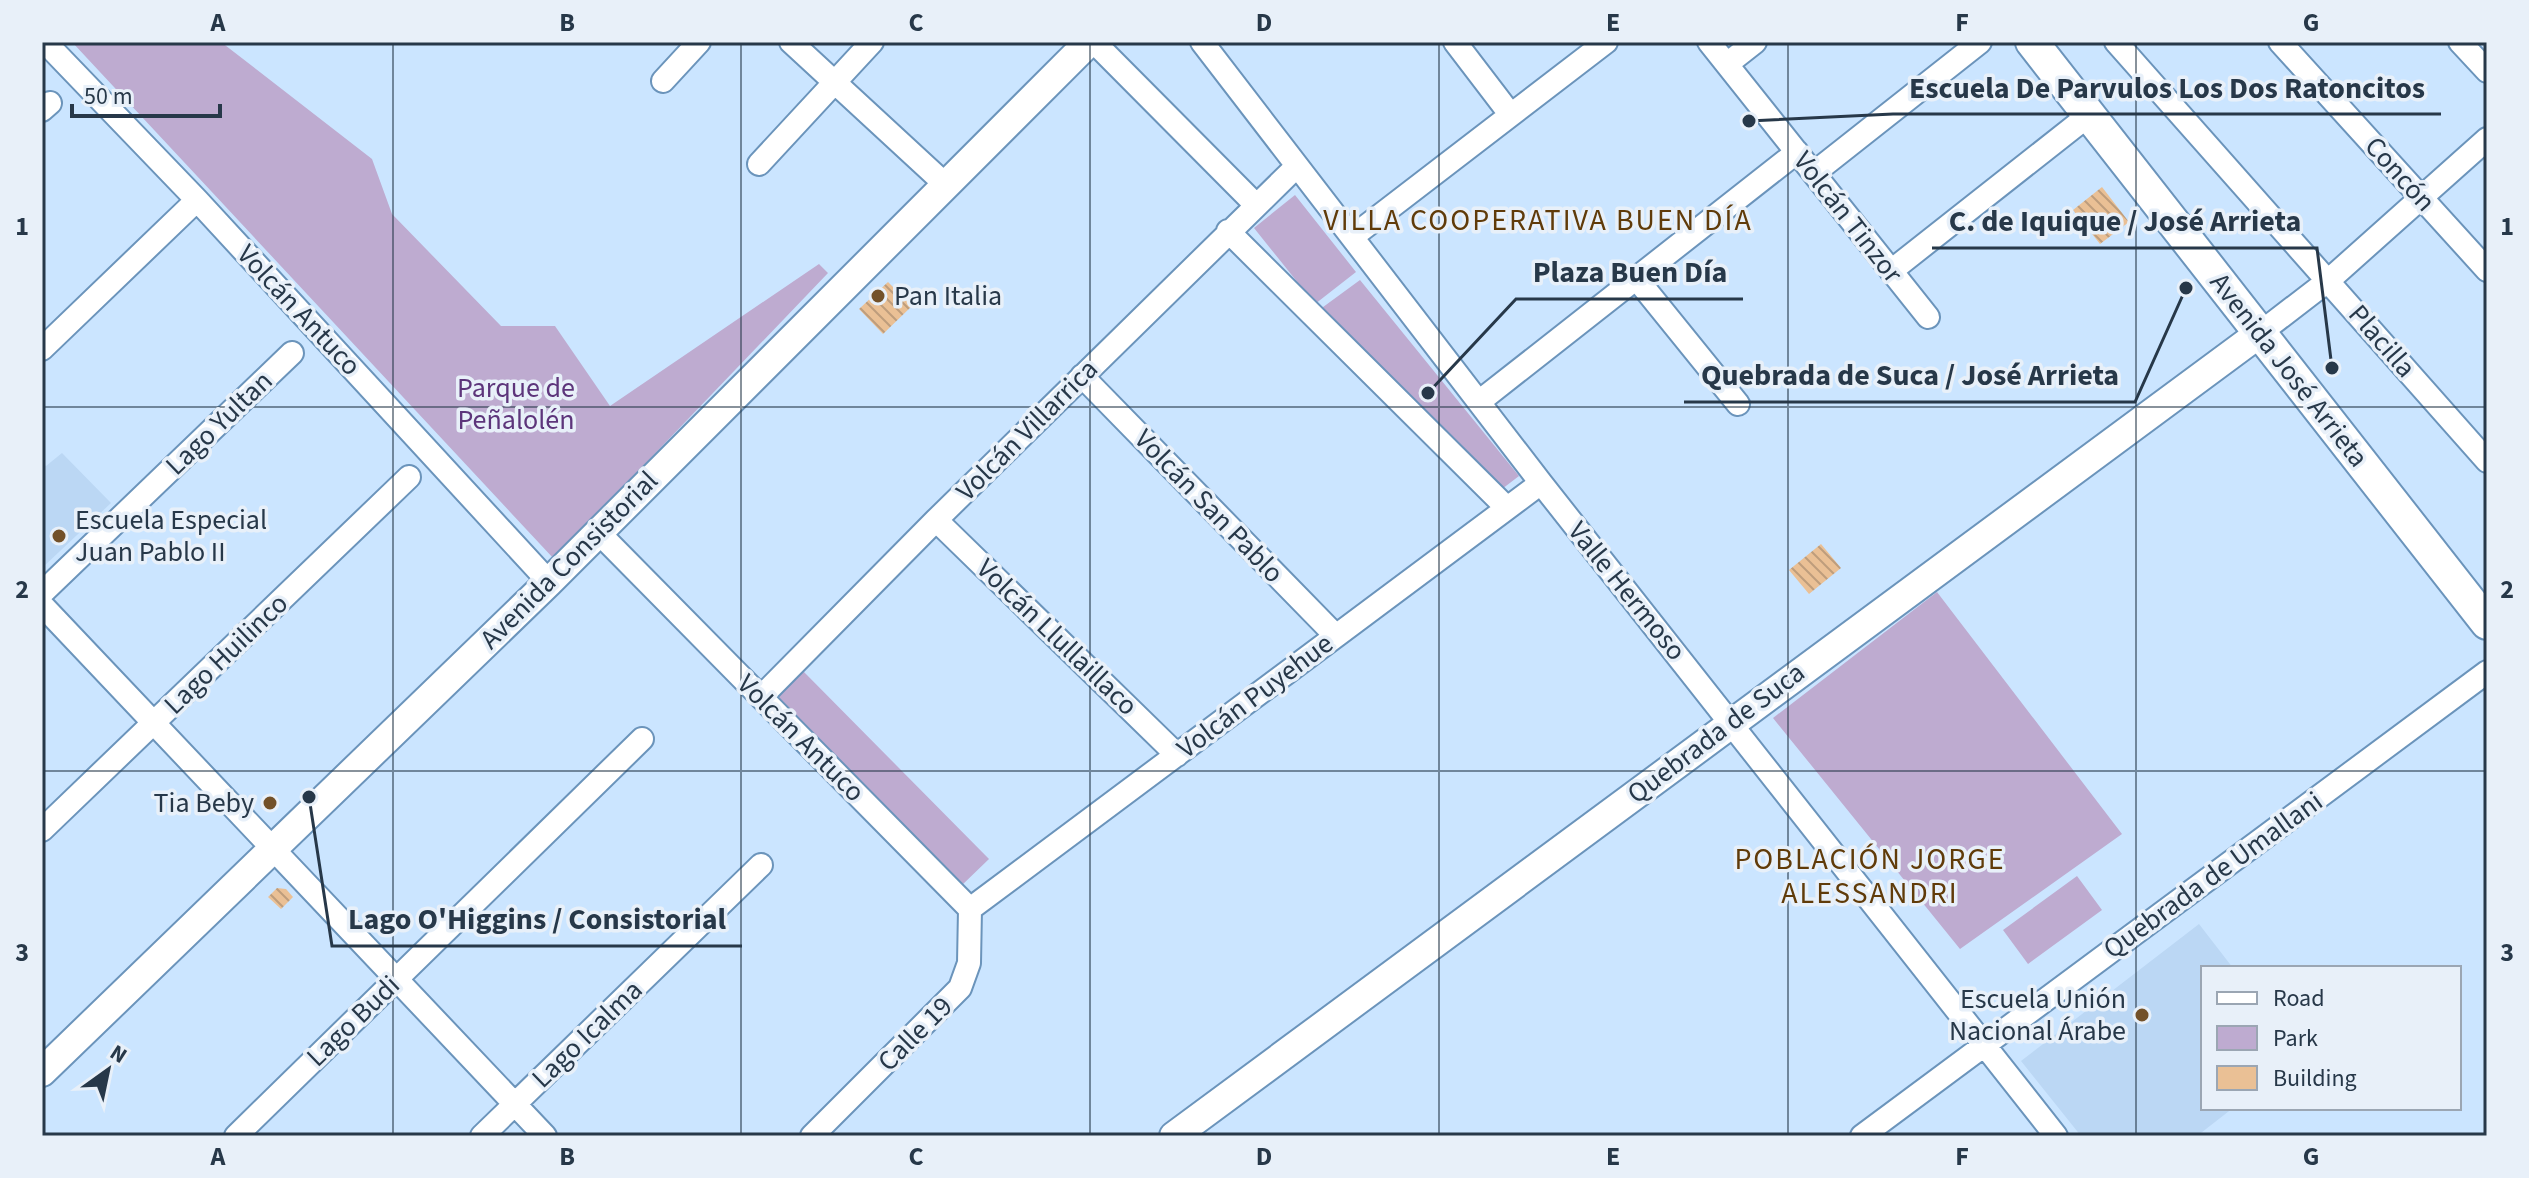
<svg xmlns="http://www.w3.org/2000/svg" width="2529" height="1178" viewBox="0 0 2529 1178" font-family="'Source Sans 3',sans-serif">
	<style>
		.built { fill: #bbd7f4 }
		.park { fill: #beabd0 }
		.building { fill: url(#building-back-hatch) }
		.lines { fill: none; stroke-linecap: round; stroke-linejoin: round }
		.minor-casing { stroke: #6b94bb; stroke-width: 26 }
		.tertiary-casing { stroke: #6b94bb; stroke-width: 32 }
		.secondary-casing { stroke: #6b94bb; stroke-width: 36 }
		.minor { stroke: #fff; stroke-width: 22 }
		.tertiary { stroke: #fff; stroke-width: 28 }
		.secondary { stroke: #fff; stroke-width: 32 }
		.grid { fill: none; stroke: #273849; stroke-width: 2; stroke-opacity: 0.55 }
		.poi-dot { fill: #735129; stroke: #e8f0f9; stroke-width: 3 }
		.labels { text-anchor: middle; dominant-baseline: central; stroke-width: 7; stroke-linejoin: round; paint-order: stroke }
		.street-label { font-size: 28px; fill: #273849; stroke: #e8f0f9 }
		.poi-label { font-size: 28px; fill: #273849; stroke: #e8f0f9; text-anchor: start }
		.park-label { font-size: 28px; fill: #5d357b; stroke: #e8f0f9 }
		.neighbourhood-label { font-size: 30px; letter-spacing: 2px; fill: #603b09; stroke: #e8f0f9 }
		.leader { fill: none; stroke: #273849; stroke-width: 3 }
		.callout-dot { fill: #273849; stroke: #e8f0f9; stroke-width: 3 }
		.callout-label { font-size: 30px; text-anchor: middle; font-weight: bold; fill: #273849; stroke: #e8f0f9; stroke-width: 7; stroke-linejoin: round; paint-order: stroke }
		.neatline { fill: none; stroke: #273849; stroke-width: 3 }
		.grid-label { font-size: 26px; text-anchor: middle; font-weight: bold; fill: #273849 }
	</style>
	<defs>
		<pattern id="building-back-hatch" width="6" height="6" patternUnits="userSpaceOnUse" patternTransform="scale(2)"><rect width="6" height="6" fill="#eac095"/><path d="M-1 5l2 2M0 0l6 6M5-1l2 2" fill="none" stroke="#be9d7c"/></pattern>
	</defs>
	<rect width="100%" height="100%" fill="#cbe5ff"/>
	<path class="built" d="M62 453 111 503 42 568V463L46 466Z
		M2199 924 2233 968H2203V1108H2233L2197 1136H2081L2021 1061Z"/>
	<path class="park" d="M72 42H221L372 159 392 214 501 326H555L610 406 819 264 828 273 554 559Z
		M1295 195 1356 272 1315 304 1254 228Z
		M1360 280 1519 476 1502 489 1319 310Z
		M1937 592 2122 834 1960 949 1773 718Z
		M803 671 989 859 960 887 775 699Z
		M2077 876 2102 910 2028 964 2003 930Z"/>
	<path class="building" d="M2102 187 2129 222 2100 244 2073 210Z
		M888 282 912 306 883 334 859 309Z
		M1821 544 1841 568 1809 594 1789 570Z
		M277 888 286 889 293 897 281 909 268 897Z"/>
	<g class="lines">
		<defs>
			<path id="minor" d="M45 42 197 200 549 582
				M791 42 946 185
				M1094 42 1256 205
				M1202 42 1541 483 2056 1136
				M1455 42 1510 114
				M1709 42 1928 317
				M2116 42 2487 461
				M2280 42 2487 270
				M2460 42 2487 71
				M1727 64 1755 42
				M663 81 699 42
				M42 110 50 103
				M759 164 872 42
				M1814 173 1980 42
				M1228 231 1507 508
				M1352 237 1606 42
				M1891 271 2089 115
				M1636 278 1738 404
				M2260 333 2329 280 2487 139
				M42 349 197 200
				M1082 376 1336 636
				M1480 401 1797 152
				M936 520 1177 755
				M598 532 970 909
				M42 593 292 353
				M42 605 545 1136
				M761 697 936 520 1296 167
				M42 830 409 477
				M970 909 1541 483
				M236 1136 642 739
				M482 1136 761 865
				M812 1136 960 988 969 963 970 909
				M1862 1136 2487 672"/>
			<path id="tertiary" d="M42 1072 549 582 1089 42
				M1174 1136 2260 333"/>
			<path id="secondary" d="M2032 42 2487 623"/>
		</defs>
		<use href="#minor" class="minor-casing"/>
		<use href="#tertiary" class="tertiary-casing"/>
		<use href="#secondary" class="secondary-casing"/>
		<use href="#minor" class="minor"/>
		<use href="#tertiary" class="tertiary"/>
		<use href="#secondary" class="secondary"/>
	</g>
	<path class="grid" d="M393 42V1136M741 42V1136M1090 42V1136M1439 42V1136M1788 42V1136M2136 42V1136M42 407H2487M42 771H2487"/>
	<g class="poi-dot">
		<circle cx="878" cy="296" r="8"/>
		<circle cx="59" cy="536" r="8"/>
		<circle cx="270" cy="803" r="8"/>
		<circle cx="2142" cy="1015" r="8"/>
	</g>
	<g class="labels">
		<g class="street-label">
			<text transform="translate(2400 174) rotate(48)">Concón</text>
			<text transform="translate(1848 217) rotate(52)">Volcán Tinzor</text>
			<text transform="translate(299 310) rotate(47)">Volcán Antuco</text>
			<text transform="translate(2382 341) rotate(49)">Placilla</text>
			<text transform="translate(2289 370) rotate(52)">Avenida José Arrieta</text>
			<text transform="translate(219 423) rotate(-44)">Lago Yultan</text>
			<text transform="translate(1027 430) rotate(-45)">Volcán Villarrica</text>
			<text transform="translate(1209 506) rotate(46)">Volcán San Pablo</text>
			<text transform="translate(569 560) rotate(-45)">Avenida Consistorial</text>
			<text transform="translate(1627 591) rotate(51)">Valle Hermoso</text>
			<text transform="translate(1057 637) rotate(44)">Volcán Llullaillaco</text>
			<text transform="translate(226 654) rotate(-44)">Lago Huilinco</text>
			<text transform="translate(1255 696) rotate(-37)">Volcán Puyehue</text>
			<text transform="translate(1716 733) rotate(-37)">Quebrada de Suca</text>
			<text transform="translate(801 738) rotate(45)">Volcán Antuco</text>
			<text transform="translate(2213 875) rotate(-36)">Quebrada de Umallani</text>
			<text transform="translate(353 1021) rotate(-44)">Lago Budi</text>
			<text transform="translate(587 1034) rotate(-44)">Lago Icalma</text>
			<text transform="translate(915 1034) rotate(-45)">Calle 19</text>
		</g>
		<g class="poi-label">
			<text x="894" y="296">Pan Italia</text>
			<text x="75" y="520">Escuela Especial<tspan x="75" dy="32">Juan Pablo II</tspan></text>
			<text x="254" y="803" text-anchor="end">Tia Beby</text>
			<text x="2126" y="999" text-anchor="end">Escuela Unión<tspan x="2126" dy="32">Nacional Árabe</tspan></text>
		</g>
		<g class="park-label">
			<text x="516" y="388">Parque de<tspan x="516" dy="32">Peñalolén</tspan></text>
		</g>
		<g class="neighbourhood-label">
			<text x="1538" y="220">VILLA COOPERATIVA BUEN DÍA</text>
			<text x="1870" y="859">POBLACIÓN JORGE<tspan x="1870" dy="34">ALESSANDRI</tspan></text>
		</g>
	</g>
	<path class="leader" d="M1749 121L1893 114H2441M2332 368L2317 248H1932M1428 393L1516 299H1743M2186 288L2135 402H1684M309 797L332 946H742"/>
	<g class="callout-dot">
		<circle cx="1749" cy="121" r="8"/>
		<circle cx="2332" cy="368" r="8"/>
		<circle cx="1428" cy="393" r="8"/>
		<circle cx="2186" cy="288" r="8"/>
		<circle cx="309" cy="797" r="8"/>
	</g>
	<g class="callout-label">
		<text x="2167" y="98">Escuela De Parvulos Los Dos Ratoncitos</text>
		<text x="2125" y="231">C. de Iquique / José Arrieta</text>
		<text x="1630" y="282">Plaza Buen Día</text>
		<text x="1910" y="385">Quebrada de Suca / José Arrieta</text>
		<text x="537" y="929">Lago O'Higgins / Consistorial</text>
	</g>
	<rect width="2529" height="1178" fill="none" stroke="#e8f0f9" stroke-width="88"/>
	<rect x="2201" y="966" width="260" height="144" fill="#e8f0f9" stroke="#9ba6b3" stroke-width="2"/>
	<rect x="2217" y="992" width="40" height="12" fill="#ffffff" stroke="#9ba6b3" stroke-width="2"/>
	<text x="2273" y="1006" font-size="24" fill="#273849">Road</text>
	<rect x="2217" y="1026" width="40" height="24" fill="#beabd0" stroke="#9ba6b3" stroke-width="2"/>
	<text x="2273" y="1046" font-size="24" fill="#273849">Park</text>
	<rect x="2217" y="1066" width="40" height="24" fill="#eac095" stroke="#9ba6b3" stroke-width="2"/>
	<text x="2273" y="1086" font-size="24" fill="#273849">Building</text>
	<g transform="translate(108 1070) rotate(33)" stroke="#e8f0f9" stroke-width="6" paint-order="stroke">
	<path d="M0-6L14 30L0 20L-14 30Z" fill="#273849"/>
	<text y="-12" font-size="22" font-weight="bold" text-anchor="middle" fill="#273849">N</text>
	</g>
	<path d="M72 104v12h148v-12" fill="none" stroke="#273849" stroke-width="4"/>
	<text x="84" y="104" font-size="24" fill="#273849" stroke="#e8f0f9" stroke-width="6" paint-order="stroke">50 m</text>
	<rect x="44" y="44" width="2441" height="1090" class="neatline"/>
	<g class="grid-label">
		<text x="218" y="31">A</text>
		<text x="567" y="31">B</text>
		<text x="916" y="31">C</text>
		<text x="1264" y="31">D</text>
		<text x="1613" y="31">E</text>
		<text x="1962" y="31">F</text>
		<text x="2311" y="31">G</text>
		<text x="22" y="235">1</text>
		<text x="2507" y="235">1</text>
		<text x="22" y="598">2</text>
		<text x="2507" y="598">2</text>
		<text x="22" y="961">3</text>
		<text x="2507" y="961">3</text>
		<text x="218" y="1165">A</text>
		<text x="567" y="1165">B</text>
		<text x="916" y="1165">C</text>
		<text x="1264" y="1165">D</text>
		<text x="1613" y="1165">E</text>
		<text x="1962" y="1165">F</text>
		<text x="2311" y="1165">G</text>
	</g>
</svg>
